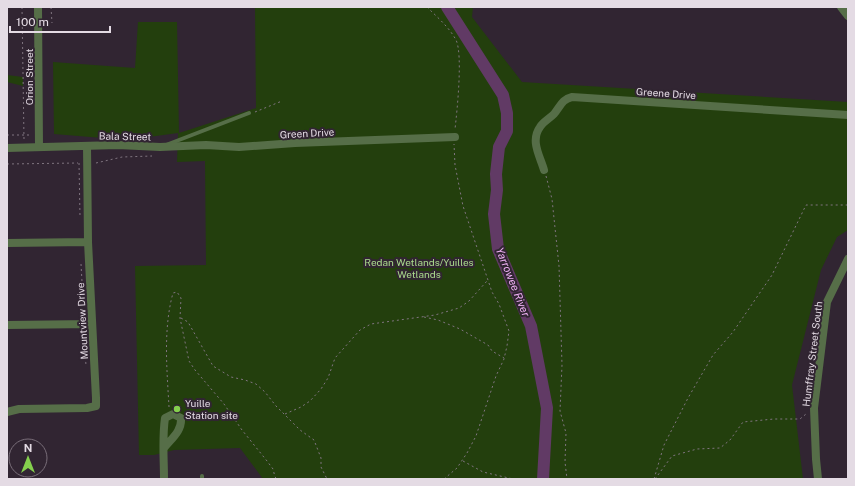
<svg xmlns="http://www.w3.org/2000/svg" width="855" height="486" viewBox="0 0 855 486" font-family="'Public Sans',sans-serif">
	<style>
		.green { fill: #233f0d }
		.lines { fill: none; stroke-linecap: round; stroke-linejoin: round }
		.river { stroke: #613a65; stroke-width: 12 }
		.path { stroke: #807580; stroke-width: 1; stroke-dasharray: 2 3; stroke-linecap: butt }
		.service { stroke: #566e48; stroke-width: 4 }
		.minor { stroke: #566e48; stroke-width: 8 }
		.poi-dot { fill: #84cf4d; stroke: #312532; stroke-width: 1.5 }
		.labels { text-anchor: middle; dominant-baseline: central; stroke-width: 4; stroke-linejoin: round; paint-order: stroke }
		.street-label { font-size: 10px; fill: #e4dbe4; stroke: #312532 }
		.park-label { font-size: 10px; fill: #abdb8d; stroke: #312532 }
		.poi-label { font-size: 10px; fill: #e4dbe4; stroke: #312532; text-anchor: start }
		.water-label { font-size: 11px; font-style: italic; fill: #f0b1f5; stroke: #312532 }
	</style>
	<rect width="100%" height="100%" fill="#312532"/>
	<path class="green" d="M255 7H473L472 17 522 82 848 102V230L837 237 821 270 792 385 803 479H263L240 448 174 450 154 455H139L135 266 206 265 205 161 177 162 178 133 127 140 54 134 53 62 135 68 138 22H177L179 133 256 108Z
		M7 75 23 77V86L7 82Z"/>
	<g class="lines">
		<path class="river" d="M447 7 503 95 507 113V131L499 147 496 174 497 190 494 214 498 249 531 326 547 408 543 479"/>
		<path class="path" d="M22 7 24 140
			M51 7 52 23
			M427 7C437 17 449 27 456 40 463 54 457 112 455 129
			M255 112 282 101
			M7 135H30
			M79 163 80 217
			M96 163 122 157 152 156
			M7 164 78 163
			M546 176 552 199 559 266 562 365 560 411 566 433 565 462 567 479
			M81 264 84 317
			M424 317 438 320 460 329 488 345 492 351 504 358
			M181 318 188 322 213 366 231 377 245 380 256 384 265 392 276 406 300 430 314 440 321 458V467L327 479
			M84 332 86 366
			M169 407C167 370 163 329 173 293L177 292 181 298 180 318 189 361 195 370 224 404 242 430 267 461 273 469 275 477 277 479
			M285 414 301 407 310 401 321 389 328 378 335 358 360 330 371 324 435 315 459 308 469 301 487 281
			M463 461 483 472 513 479
			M444 479 457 468 467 453 476 436 496 376 504 359 507 346 509 331 499 304 492 292 463 206 455 165 454 144
			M654 479 664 445 688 398 713 355 733 332 772 275 806 205H848
			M655 479 672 456 697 449 720 448 730 440 743 422 774 419H800L806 414"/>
		<path class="service" d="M166 145 249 113
			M202 479V476"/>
		<path class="minor" d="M38 7 39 147
			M841 7 848 16
			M7 148 118 145 160 147 206 145 239 147 295 143 455 137
			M544 170C540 156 530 141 540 127 543 122 549 119 554 114 560 107 562 99 572 97L848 115
			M7 243 88 242
			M7 325 92 324
			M7 412 19 409 87 408 96 406V398L88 242 87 146
			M164 448C172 438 182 431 181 418L173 414 165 418C162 438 164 459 164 479
			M818 479 816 459 814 408 827 302 848 259"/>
	</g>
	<circle class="poi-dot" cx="177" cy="409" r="4"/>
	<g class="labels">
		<g class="street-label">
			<text transform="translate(29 77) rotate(-90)">Orion Street</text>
			<text transform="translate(666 93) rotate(4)">Greene Drive</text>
			<text transform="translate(307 133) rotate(-3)">Green Drive</text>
			<text transform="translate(125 136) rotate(1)">Bala Street</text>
			<text transform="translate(82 321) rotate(-93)">Mountview Drive</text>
			<text transform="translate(812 354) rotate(-83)">Humffray Street South</text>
		</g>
		<g class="park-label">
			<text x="419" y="262">Redan Wetlands/Yuilles<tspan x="419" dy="12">Wetlands</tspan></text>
		</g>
		<g class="poi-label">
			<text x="185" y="403">Yuille<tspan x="185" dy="12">Station site</tspan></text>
		</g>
		<g class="water-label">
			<text transform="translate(513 282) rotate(68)">Yarrowee River</text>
		</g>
	</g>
	<rect width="855" height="486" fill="none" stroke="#e4dbe4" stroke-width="16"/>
	<g transform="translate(28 458)"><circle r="19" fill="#312532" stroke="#796e79"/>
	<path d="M0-3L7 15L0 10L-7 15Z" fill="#84cf4d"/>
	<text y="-6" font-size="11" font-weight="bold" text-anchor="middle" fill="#e4dbe4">N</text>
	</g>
	<path d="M10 26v6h100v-6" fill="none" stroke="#e4dbe4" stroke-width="2"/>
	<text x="16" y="26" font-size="12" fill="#e4dbe4" stroke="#312532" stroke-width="3" paint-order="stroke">100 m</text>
</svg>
